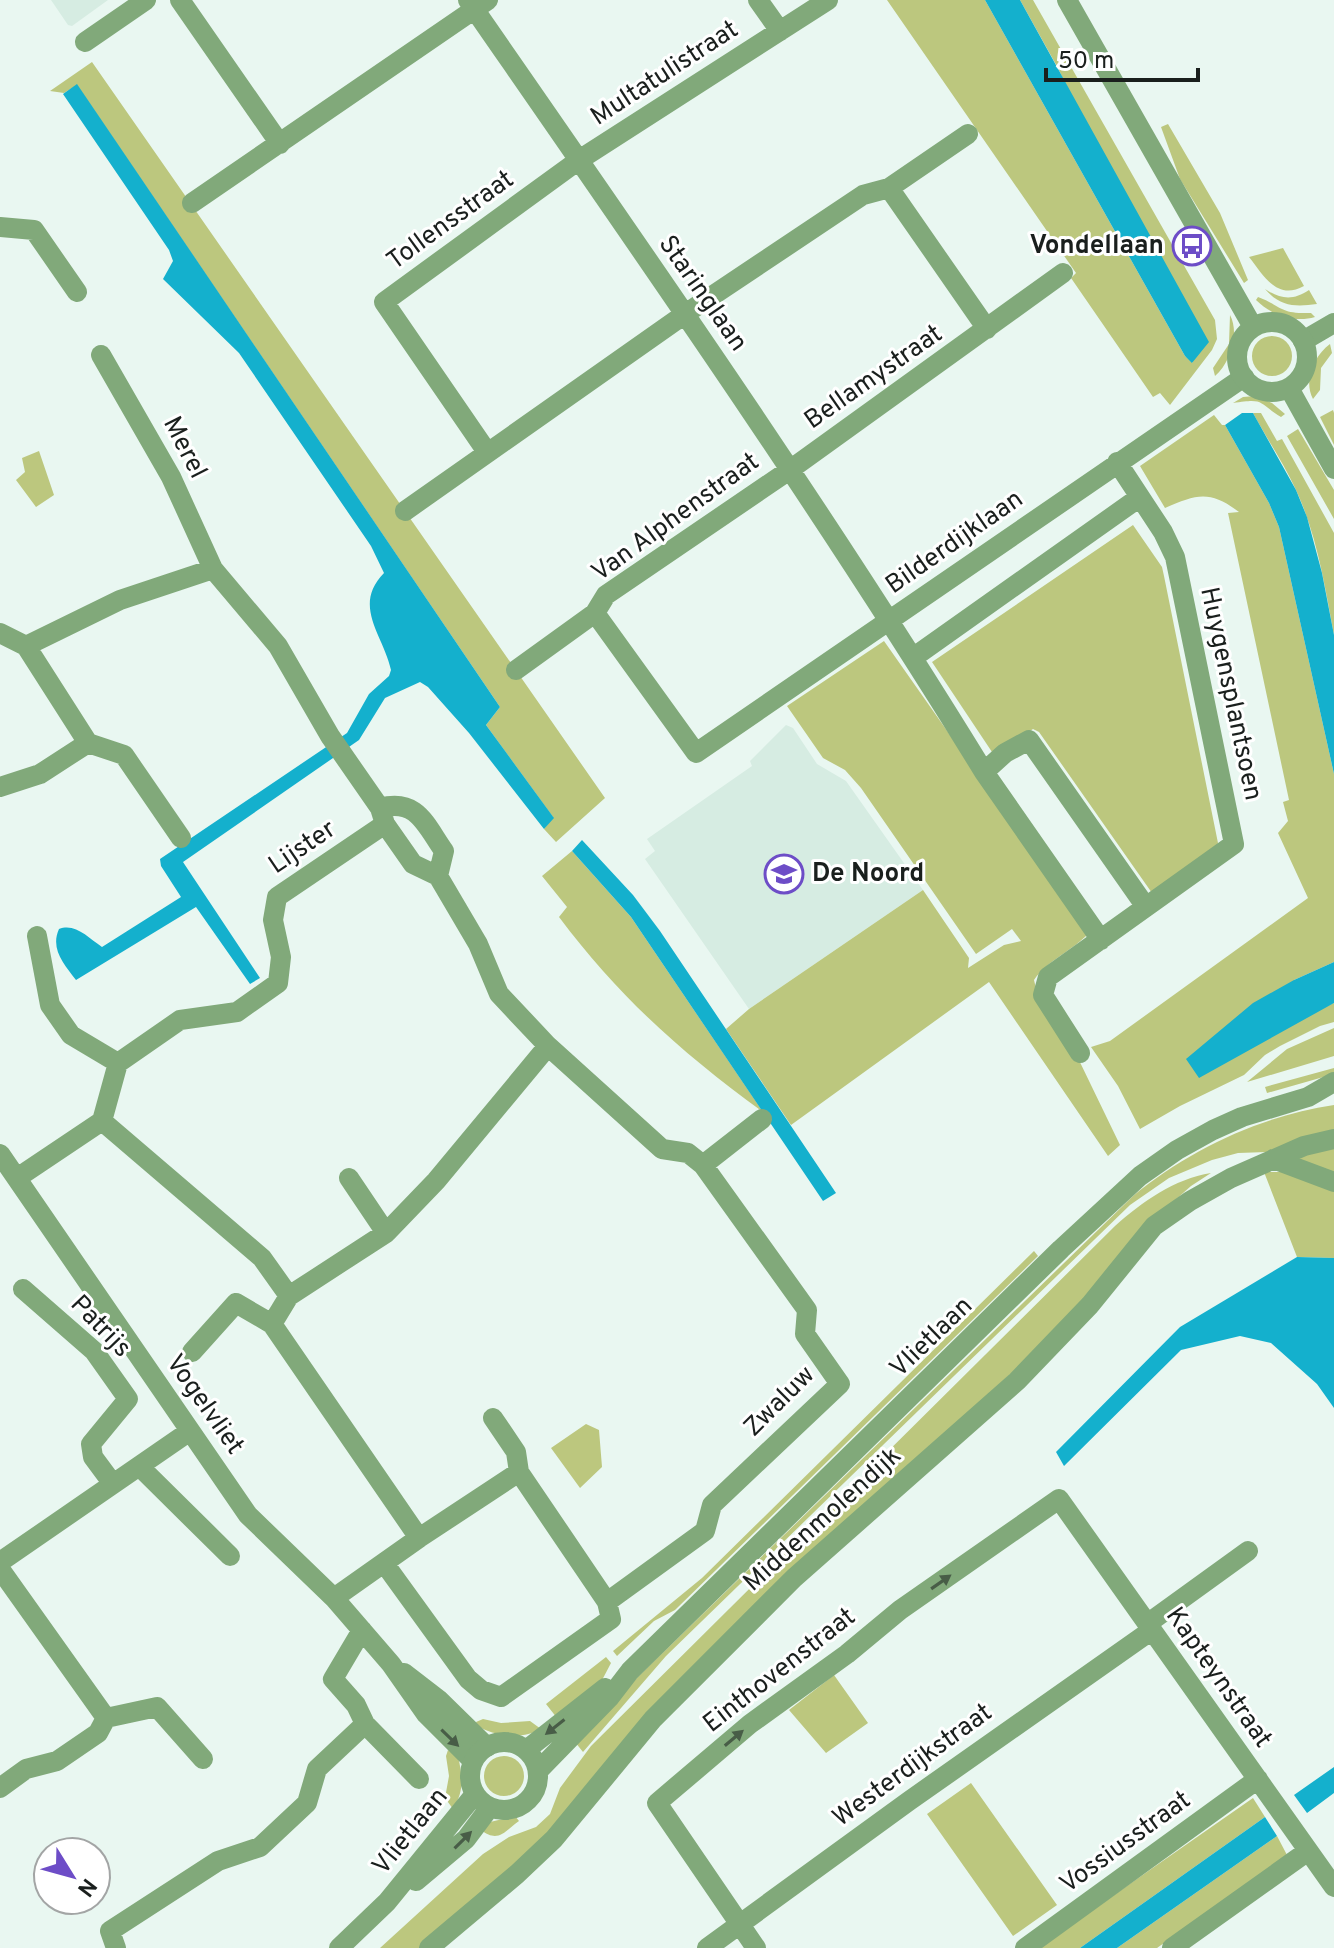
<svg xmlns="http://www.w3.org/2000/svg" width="1334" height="1948" viewBox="0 0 1334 1948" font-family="Overpass,sans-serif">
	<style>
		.built { fill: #d6ece2 }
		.green { fill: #bcc77e }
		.water { fill: #14b0cd }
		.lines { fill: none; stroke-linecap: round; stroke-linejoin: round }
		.minor { stroke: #81a97a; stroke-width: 20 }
		.tertiary { stroke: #81a97a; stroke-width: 20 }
		.oneway { fill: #485d47 }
		.labels { text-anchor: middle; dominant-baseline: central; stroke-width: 6; stroke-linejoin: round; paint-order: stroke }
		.street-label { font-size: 26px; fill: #1a1f1d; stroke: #fff }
		.poi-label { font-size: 26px; font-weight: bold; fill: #1a1f1d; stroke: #fff; text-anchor: end }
	</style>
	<rect width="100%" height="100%" fill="#e9f7f1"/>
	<path class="built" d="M51 0H108L72 26 68 25Z
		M786 725 793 728 817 764 846 781 923 890 749 1009 645 859 655 851 647 839 752 766 750 761Z"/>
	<path class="green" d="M887 0H985L1185 356 1193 363 1059 70 1020 0H1033L1215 320 1217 339 1212 350 1170 405 1160 393 1153 397 1071 278 1076 273Z
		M92 62 605 798 556 842 544 829 553 817 486 725 500 707 77 85 64 93 50 91Z
		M1168 124 1220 213 1248 280 1244 283 1180 179 1161 127Z
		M1283 248 1304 286C1277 301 1264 276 1249 257Z
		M1265 289C1280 299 1293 301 1309 290L1317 304C1296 307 1280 307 1265 289Z
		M1258 297C1282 306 1279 314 1311 313L1315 317C1294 323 1271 315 1256 300Z
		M1230 315C1240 334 1230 363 1215 376L1213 368 1229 344Z
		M1252 356a20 20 0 1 1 40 0a20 20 0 1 1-40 0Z
		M1330 344 1332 353 1321 368 1320 390 1313 399C1303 380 1314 356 1330 344Z
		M1255 396 1272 403 1285 414 1281 417C1257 402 1265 398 1233 403L1243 397Z
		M1333 410 1334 413V445L1320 417Z
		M1253 413H1261L1277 441 1282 439 1334 533V635C1325 587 1317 535 1296 490 1284 464 1267 439 1253 413Z
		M1214 415 1222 425H1225L1269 503 1279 527 1334 774V962L1294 980 1314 1012 1334 1003V1022L1320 1026 1280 1046 1265 1055 1244 1075 1180 1106 1140 1129 1118 1086 1091 1047 1110 1041 1308 898 1278 833 1288 821 1283 802 1289 800 1228 513 1239 512C1210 490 1197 494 1165 508L1140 466Z
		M1298 429 1334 490V519L1287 436Z
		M39 451 54 495 36 507 16 480 25 472 22 458Z
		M1133 525 1162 567 1164 576 1218 843 1217 847 1152 893 1039 732 1033 729 994 755 932 662Z
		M884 641 1089 933C1072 951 1048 960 1034 980L1040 1005 1076 1054 1120 1145 1108 1156 989 982 791 1125 726 1029 749 1009 923 890 969 958 968 968 1004 945 1021 941 1012 929 976 954 861 788 845 770 823 758 787 706Z
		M572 851 631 917 763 1112C682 1053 620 998 559 917L567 907 542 876Z
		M1334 1028V1056L1247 1082 1287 1049Z
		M1334 1068V1074L1267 1093 1265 1087Z
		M1334 1105V1132L1267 1152 1238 1153 1212 1160 1169 1178 1130 1205 666 1656 583 1752 575 1742 611 1703 1133 1196C1190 1149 1261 1116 1334 1105Z
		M1334 1147V1175L1300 1163 1297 1155Z
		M1264 1172H1287L1334 1189V1258L1297 1257Z
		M1211 1173 1191 1186 1155 1218 1091 1300 902 1474 547 1838 424 1948H380L483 1854 509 1837 536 1827 550 1814 560 1788 591 1746 1115 1226C1142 1202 1174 1179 1211 1173Z
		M1034 1251 1038 1256 675 1610 654 1621 617 1656 613 1651 702 1578Z
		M586 1424 599 1430 602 1467 580 1488 551 1448Z
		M606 1657 611 1663 600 1684 557 1718 546 1704Z
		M834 1675 868 1723 826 1753 789 1710Z
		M483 1719 501 1723 530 1721 541 1729C523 1740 494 1736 477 1726L476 1722Z
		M448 1750 458 1757C463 1777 464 1792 453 1809L445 1798 449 1776 446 1756Z
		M484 1776a20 20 0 1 1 40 0a20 20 0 1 1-40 0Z
		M971 1783 1057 1905 1013 1936 927 1814Z
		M1253 1798 1265 1817 1080 1948H1038Z
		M515 1816 519 1821C504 1832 498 1843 481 1830L486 1823Z
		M1277 1836 1287 1855 1157 1948H1117Z"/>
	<path class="water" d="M985 0H1020L1209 342 1192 363 1185 356Z
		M77 84 500 707 486 725 554 818 544 829 469 733 428 687 420 682 385 698 359 740 183 862 260 978 250 984 196 907 76 980C64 964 50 949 59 929 76 923 88 938 102 947L181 897 161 866 160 859 347 733 369 694 389 676 391 670C383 634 352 606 384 573L371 546 239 353 163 279 173 261 169 250 63 94Z
		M1242 413H1253L1296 490 1307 517 1322 573 1334 635V774L1279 527 1269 503 1225 425Z
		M582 840 633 895 660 931 836 1193 823 1201 631 917 572 851Z
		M1334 962V1003L1199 1078 1186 1059 1253 1003 1294 980Z
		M1297 1257 1334 1258V1408L1317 1384 1271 1343 1240 1336 1181 1350 1064 1466 1056 1452 1180 1327Z
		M1334 1767V1793L1307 1813 1294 1795Z
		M1265 1817 1277 1836 1117 1948H1080Z"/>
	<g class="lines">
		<path class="minor" d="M180 0 280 144
			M468 0C644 254 822 508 984 772
			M758 0 780 31
			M85 42 146 0
			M889 188 987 329
			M192 203 488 0
			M0 227 34 230 77 292
			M1303 341 1334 323
			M101 355 171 477 213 569 278 646 330 736 380 808 385 824 413 864 438 876 478 944 499 994 548 1046 662 1149 688 1153 703 1165 807 1310 805 1334 840 1384 712 1505 705 1531 607 1602
			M487 452 384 302 579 160 828 0
			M405 511 685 314 863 195 889 188 968 134
			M595 613 696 753 1244 377
			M0 633 26 646 88 743 124 755 181 838
			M26 646 120 600 213 569
			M914 657 1140 497
			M516 670 595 613 606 595 791 469 1063 273
			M0 787 40 774 88 743
			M380 808C417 798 425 824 444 851L438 876
			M37 936 50 1005 71 1035 118 1063
			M1101 940 984 772 1005 753 1029 740 1146 907
			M1080 1053 1043 995 1048 977 1234 844 1175 557 1163 532 1117 462
			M0 1154 248 1515 334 1598 391 1664 426 1714 473 1761
			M1273 1159 1334 1182
			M703 1165 762 1119
			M17 1178 102 1121
			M349 1178 386 1233
			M23 1289 94 1351 128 1399 91 1444 93 1457 113 1484
			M289 1296 262 1258 102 1121 118 1063 180 1020 237 1012 278 983 281 957 273 920 277 897 385 824
			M192 1352 236 1303 272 1324
			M493 1418 516 1452 519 1472
			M139 1466 230 1556
			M0 1562 190 1431
			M384 1563 468 1679 481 1690 501 1697 611 1619 607 1602 519 1472 419 1538 272 1324 289 1296 386 1233 436 1181 548 1046
			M0 1569 106 1718
			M334 1598 419 1538
			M1147 1624 1248 1551
			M362 1630 333 1679 356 1705 365 1724 419 1779
			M404 1673 439 1700 487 1747
			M0 1788 26 1769 57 1761 98 1733 106 1718 157 1707 203 1759
			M116 1948 110 1931 218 1861 260 1847 307 1803 317 1769 365 1724
			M429 1948 517 1874 554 1839 653 1719 794 1578 1017 1381 1090 1305 1154 1226 1190 1201 1231 1178 1304 1146 1334 1139
			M707 1948 909 1801 1152 1630
			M756 1948 657 1803 750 1724 847 1654 900 1610 1059 1499 1334 1887
			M1025 1948 1258 1779
			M1172 1948 1308 1851"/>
		<path class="tertiary" d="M1067 0 1253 327
			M1237 357a35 35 0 1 1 70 0a35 35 0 1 1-70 0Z
			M1289 388 1334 469
			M470 1776a34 34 0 1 1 68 0a34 34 0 1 1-68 0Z
			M526 1750 605 1688
			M538 1771 610 1697 630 1671 1061 1249 1140 1176 1177 1150 1213 1130 1242 1117 1308 1097 1334 1082
			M416 1881 466 1839 490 1807
			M339 1948 387 1902 475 1794"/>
	</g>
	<defs><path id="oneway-solid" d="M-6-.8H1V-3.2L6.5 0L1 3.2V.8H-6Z" transform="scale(2)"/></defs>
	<g class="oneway">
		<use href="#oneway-solid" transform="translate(941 1582) rotate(-35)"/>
		<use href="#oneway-solid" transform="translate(555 1727) rotate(142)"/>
		<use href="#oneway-solid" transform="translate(450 1738) rotate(44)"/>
		<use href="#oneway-solid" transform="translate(734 1738) rotate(-40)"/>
		<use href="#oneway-solid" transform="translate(463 1840) rotate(-45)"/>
	</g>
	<defs>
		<symbol id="bus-ring" viewBox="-11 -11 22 22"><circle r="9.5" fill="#fff" stroke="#6d4dc7" stroke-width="1.5"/><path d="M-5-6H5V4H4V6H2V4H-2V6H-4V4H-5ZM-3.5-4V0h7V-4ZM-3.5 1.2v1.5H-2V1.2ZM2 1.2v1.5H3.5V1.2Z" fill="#6d4dc7"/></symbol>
		<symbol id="school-ring" viewBox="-11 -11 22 22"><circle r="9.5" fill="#fff" stroke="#6d4dc7" stroke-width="1.5"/><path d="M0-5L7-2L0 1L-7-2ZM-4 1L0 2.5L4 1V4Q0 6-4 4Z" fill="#6d4dc7"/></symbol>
	</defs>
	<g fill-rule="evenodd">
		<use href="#bus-ring" x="1170" y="224" width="44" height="44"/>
		<use href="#school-ring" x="762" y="852" width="44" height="44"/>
	</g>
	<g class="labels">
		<g class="street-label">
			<text transform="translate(665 74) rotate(-33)">Multatulistraat</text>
			<text transform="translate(451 221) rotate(-36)">Tollensstraat</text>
			<text transform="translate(702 294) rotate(55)">Staringlaan</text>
			<text transform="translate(874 378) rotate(-35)">Bellamystraat</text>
			<text transform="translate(184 448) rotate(63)">Merel</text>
			<text transform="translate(676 518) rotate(-36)">Van Alphenstraat</text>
			<text transform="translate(955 543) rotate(-35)">Bilderdijklaan</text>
			<text transform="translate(1230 694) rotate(78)">Huygensplantsoen</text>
			<text transform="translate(303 848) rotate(-34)">Lijster</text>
			<text transform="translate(100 1327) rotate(46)">Patrijs</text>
			<text transform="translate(932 1338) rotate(-44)">Vlietlaan</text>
			<text transform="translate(780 1402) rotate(-45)">Zwaluw</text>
			<text transform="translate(204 1405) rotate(55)">Vogelvliet</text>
			<text transform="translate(823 1520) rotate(-42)">Middenmolendijk</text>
			<text transform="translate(780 1671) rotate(-38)">Einthovenstraat</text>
			<text transform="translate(1218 1678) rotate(55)">Kapteynstraat</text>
			<text transform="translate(913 1766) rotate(-36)">Westerdijkstraat</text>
			<text transform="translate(411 1832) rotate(-51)">Vlietlaan</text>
			<text transform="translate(1126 1843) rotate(-36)">Vossiusstraat</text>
		</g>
		<g class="poi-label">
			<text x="1164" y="246">Vondellaan</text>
			<text x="812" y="874" text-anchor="start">De Noord</text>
		</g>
	</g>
	<g transform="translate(72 1876) rotate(127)"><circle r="38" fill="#ffffff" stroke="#a3a5a5" stroke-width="2"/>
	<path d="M0-6L14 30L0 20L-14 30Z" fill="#6d4dc7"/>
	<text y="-12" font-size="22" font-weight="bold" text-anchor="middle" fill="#1a1f1d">N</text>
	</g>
	<path d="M1046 68v12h152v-12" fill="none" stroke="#1a1f1d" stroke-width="4"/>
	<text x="1058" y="68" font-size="24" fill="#1a1f1d" stroke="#ffffff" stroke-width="6" paint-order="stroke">50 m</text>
</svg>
